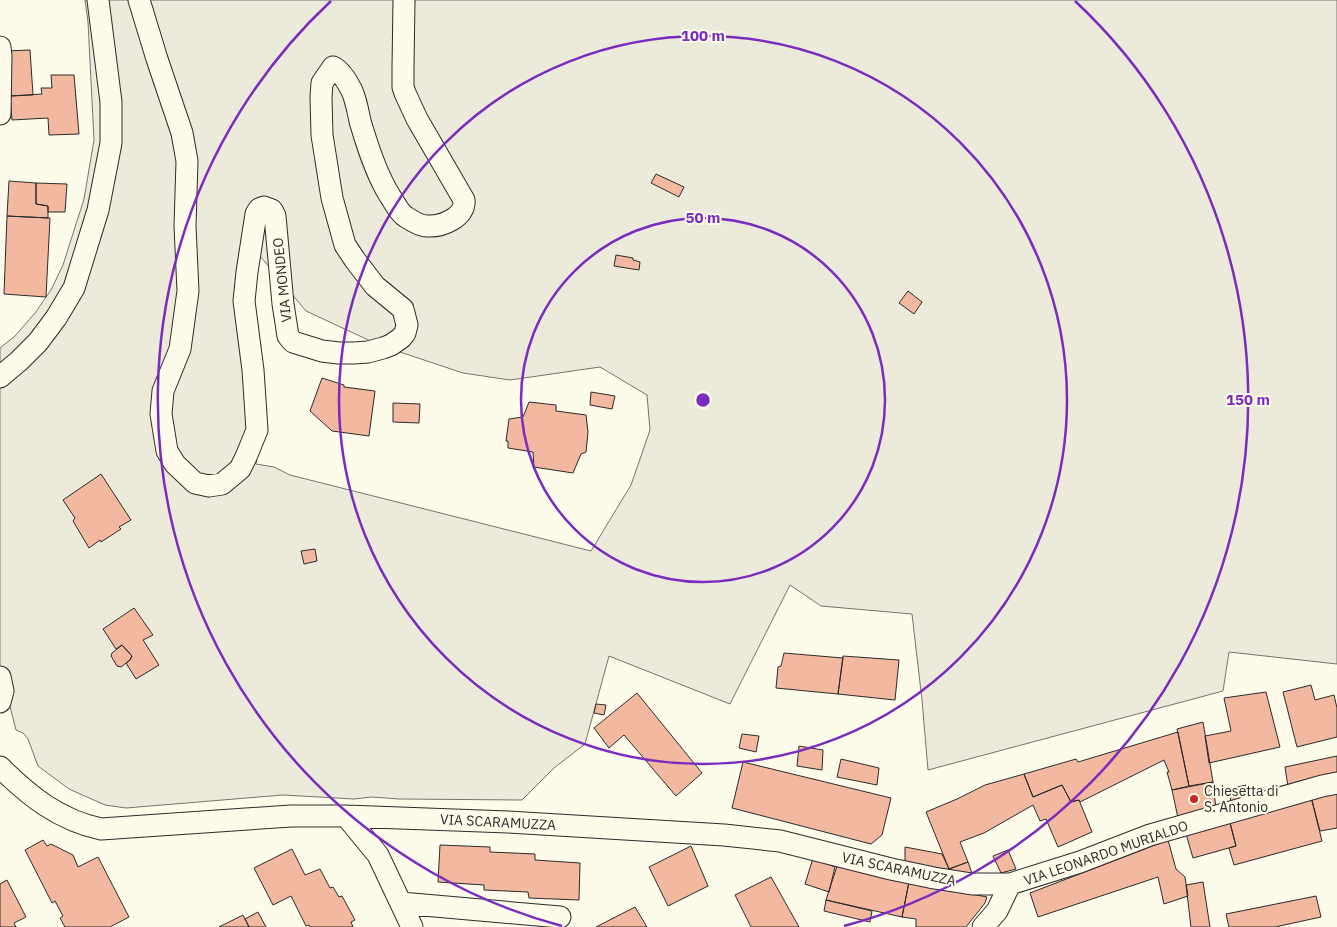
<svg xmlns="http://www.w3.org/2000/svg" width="1337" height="927" viewBox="0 0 1337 927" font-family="'IBM Plex Sans',sans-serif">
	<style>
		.green { fill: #ecebdb; stroke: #74746e; fill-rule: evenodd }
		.building { fill: #f2b8a0; stroke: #2b2b2b }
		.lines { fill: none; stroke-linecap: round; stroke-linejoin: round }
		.minor-casing { stroke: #2b2b2b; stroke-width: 23 }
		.minor { stroke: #fdfbea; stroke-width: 21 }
		.ring { fill: none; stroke: #7b2cbf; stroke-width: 2.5 }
		.poi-dot { fill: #c62828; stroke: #fdfbea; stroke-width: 2 }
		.labels { text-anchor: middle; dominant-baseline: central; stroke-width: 4; stroke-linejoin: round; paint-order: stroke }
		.street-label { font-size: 14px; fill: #2b2b2b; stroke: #fdfbea }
		.poi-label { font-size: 14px; fill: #2b2b2b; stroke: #fdfbea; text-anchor: start }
		.centre { fill: #7b2cbf; stroke: #fdfbea; stroke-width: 2.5 }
		.ring-label { font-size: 15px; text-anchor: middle; font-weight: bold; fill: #7b2cbf; stroke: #fdfbea; stroke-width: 4; stroke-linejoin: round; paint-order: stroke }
	</style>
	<rect width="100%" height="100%" fill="#fdfbea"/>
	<path class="green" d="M85 0H1337V664L1229 652 1223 691 928 770 922 700 912 614 821 606 790 585 730 704 609 656 585 744 554 768 522 800 399 799 372 797 354 799 283 795 126 808 105 805 69 789 38 766 28 739 23 733 16 730 0 667V348L15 336 35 313 51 290 63 265 84 199 94 140 88 22ZM260 256 306 311 379 345 463 373 510 380 600 367 647 395 650 430 631 485 591 551 290 475 274 467 256 464 257 451 247 277Z"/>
	<path class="building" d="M30 50 33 95 10 96 5 51Z
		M51 75H74L79 134 49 135 48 118 12 120 10 96 42 94 41 88H52Z
		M656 174 684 187 679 197 651 183Z
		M9 181 36 183V204L48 206V218L7 216Z
		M36 183 67 184 65 212H48V206L36 204Z
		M7 216 50 218 46 297 4 294Z
		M616 255 633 258V260L640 262 639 270 614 266Z
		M908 291 922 302 914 314 899 303Z
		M322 378 344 385V387L375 391 369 436 332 431 310 411Z
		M591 392 615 396 612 409 590 405Z
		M529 402 556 405V411L586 415 588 432 586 452 581 454 573 473 534 467 533 452 508 448V441H506L509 419 523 417Z
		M393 403 420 404 419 423 393 422Z
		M101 474 131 520 119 527 121 529 101 542 100 540 89 548 73 521 75 518 63 500Z
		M315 549 317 561 304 564 301 551Z
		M134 608 153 635 143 640 159 665 136 679 126 663 130 660 132 656 122 645 116 649 103 629Z
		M122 645 132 656 130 660 121 667 117 666 111 656 112 653Z
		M784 653 843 658 838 694 776 688 778 667 781 666Z
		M843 656 899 660 895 700 838 694Z
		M1311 685 1315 700 1334 695 1337 708V737L1297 747 1283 692Z
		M1266 692 1280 747 1209 763 1205 736 1231 731 1224 698Z
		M637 693 702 773 676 796 624 735 609 748 594 728Z
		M596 704 606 705 604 715 594 713Z
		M1203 722 1213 782 1189 786 1177 729Z
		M1178 732 1189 786 1172 790 1167 772H1169L1164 760 1080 802 1079 800 1071 802 1062 785 1033 797 1024 774 1076 759 1078 762Z
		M742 734 759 736 756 752 739 748Z
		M799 746 823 750 822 770 797 766Z
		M1337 756V776L1288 787 1285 767Z
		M841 759 879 768 877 785 837 777Z
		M743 762 891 798 882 835 871 844 732 808Z
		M1024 774 1033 797 1062 785 1071 802 1079 800 1092 832 1058 847 1046 819 1040 821 1033 805 984 833 960 842 968 862 949 869 926 812 957 799 985 785Z
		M1213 782 1216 809 1178 818 1172 790Z
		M1246 785 1248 796 1231 801 1228 789Z
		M1337 788V828L1320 831 1310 793Z
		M1310 793 1322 841 1234 865 1229 848 1236 846 1228 815Z
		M1228 815 1236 846 1193 858 1184 827Z
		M43 840 47 846 51 844 73 855 78 867 98 857 129 917 110 927H65L60 918 63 916 55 901 52 903 25 850Z
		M1168 840 1176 869 1185 877 1188 896 1164 904 1158 877 1038 917 1030 893Z
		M440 845 490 847V852L535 854V860L580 863 579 900 529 898 528 892 484 890V885L438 882Z
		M691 846 708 886 668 906 649 867Z
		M905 847 942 854 949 869 968 862 973 876 905 867Z
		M292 849 305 875 320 869 330 888 333 887 339 897 342 896 355 920 351 922 353 927H310L309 925 306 926 291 896 273 905 254 868Z
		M1008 850 1016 869 1001 873 993 856Z
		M813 858 835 867 829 892 805 884Z
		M837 866 909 882 902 917 826 900Z
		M771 877 799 927H751L735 895Z
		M7 880 26 917 14 923 16 927H0V884Z
		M909 882 987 897 985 903 966 927H916V919L902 917Z
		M1203 882 1210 927H1191L1186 885Z
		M1316 896 1321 917 1275 927H1229L1226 914Z
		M826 900 872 911 870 922 824 911Z
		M635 907 647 927H596Z
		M258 912 266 927H249L245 919Z
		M243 915 249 927H219Z"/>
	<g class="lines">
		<defs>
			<path id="minor" d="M139 0 157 59 182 133 187 161 185 226 188 291 180 349 163 391 161 414 167 451 175 464 195 483 209 486 222 484 240 469 246 457 257 430 253 370 244 301 247 272 256 214 259 209 264 207 272 210 275 216 283 304 288 336 293 342 322 351 339 353H354L368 352 383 348 391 345 401 338 405 333 407 325 403 309 375 286 355 260 345 245 332 198 322 135 321 97 322 83 333 67C341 71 348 83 352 91 356 100 358 111 360 121 367 145 376 174 390 196 395 203 399 213 406 217 412 221 421 226 427 226 442 227 466 217 464 200L417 119 405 93 403 87V68L404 0
				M0 47 1 56 0 114
				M0 377 19 361 38 342 56 318 74 288 98 210 111 143V102L98 0
				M0 677 3 691 0 702
				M0 767C29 796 59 820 101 829L291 816H346L508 822 724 835 780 841 891 869 934 878 972 884H1010
				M346 816 378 855 412 927
				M401 903 560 917
				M983 927 997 911 1010 884 1080 862 1150 835 1322 786 1337 783"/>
		</defs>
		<use href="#minor" class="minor-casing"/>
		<use href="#minor" class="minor"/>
	</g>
	<g class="ring">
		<circle cx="703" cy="400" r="182"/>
		<circle cx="703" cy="400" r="364"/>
		<path d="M562 926A545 545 0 0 1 331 1M1075 1A545 545 0 0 1 844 926"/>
	</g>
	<circle class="poi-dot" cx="1194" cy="799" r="5"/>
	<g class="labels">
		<g class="street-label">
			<text transform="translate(282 280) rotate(-96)">VIA MONDEO</text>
			<text transform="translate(498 822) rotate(3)">VIA SCARAMUZZA</text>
			<text transform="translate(1106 853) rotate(-19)">VIA LEONARDO MURIALDO</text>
			<text transform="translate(899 869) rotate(12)">VIA SCARAMUZZA</text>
		</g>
		<g class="poi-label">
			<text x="1204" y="791">Chiesetta di<tspan x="1204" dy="16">S. Antonio</tspan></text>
		</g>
	</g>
	<circle cx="703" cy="400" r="8" class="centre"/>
	<g class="ring-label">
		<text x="703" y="41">100 m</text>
		<text x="703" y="223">50 m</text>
		<text x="1248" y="405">150 m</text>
	</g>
</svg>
